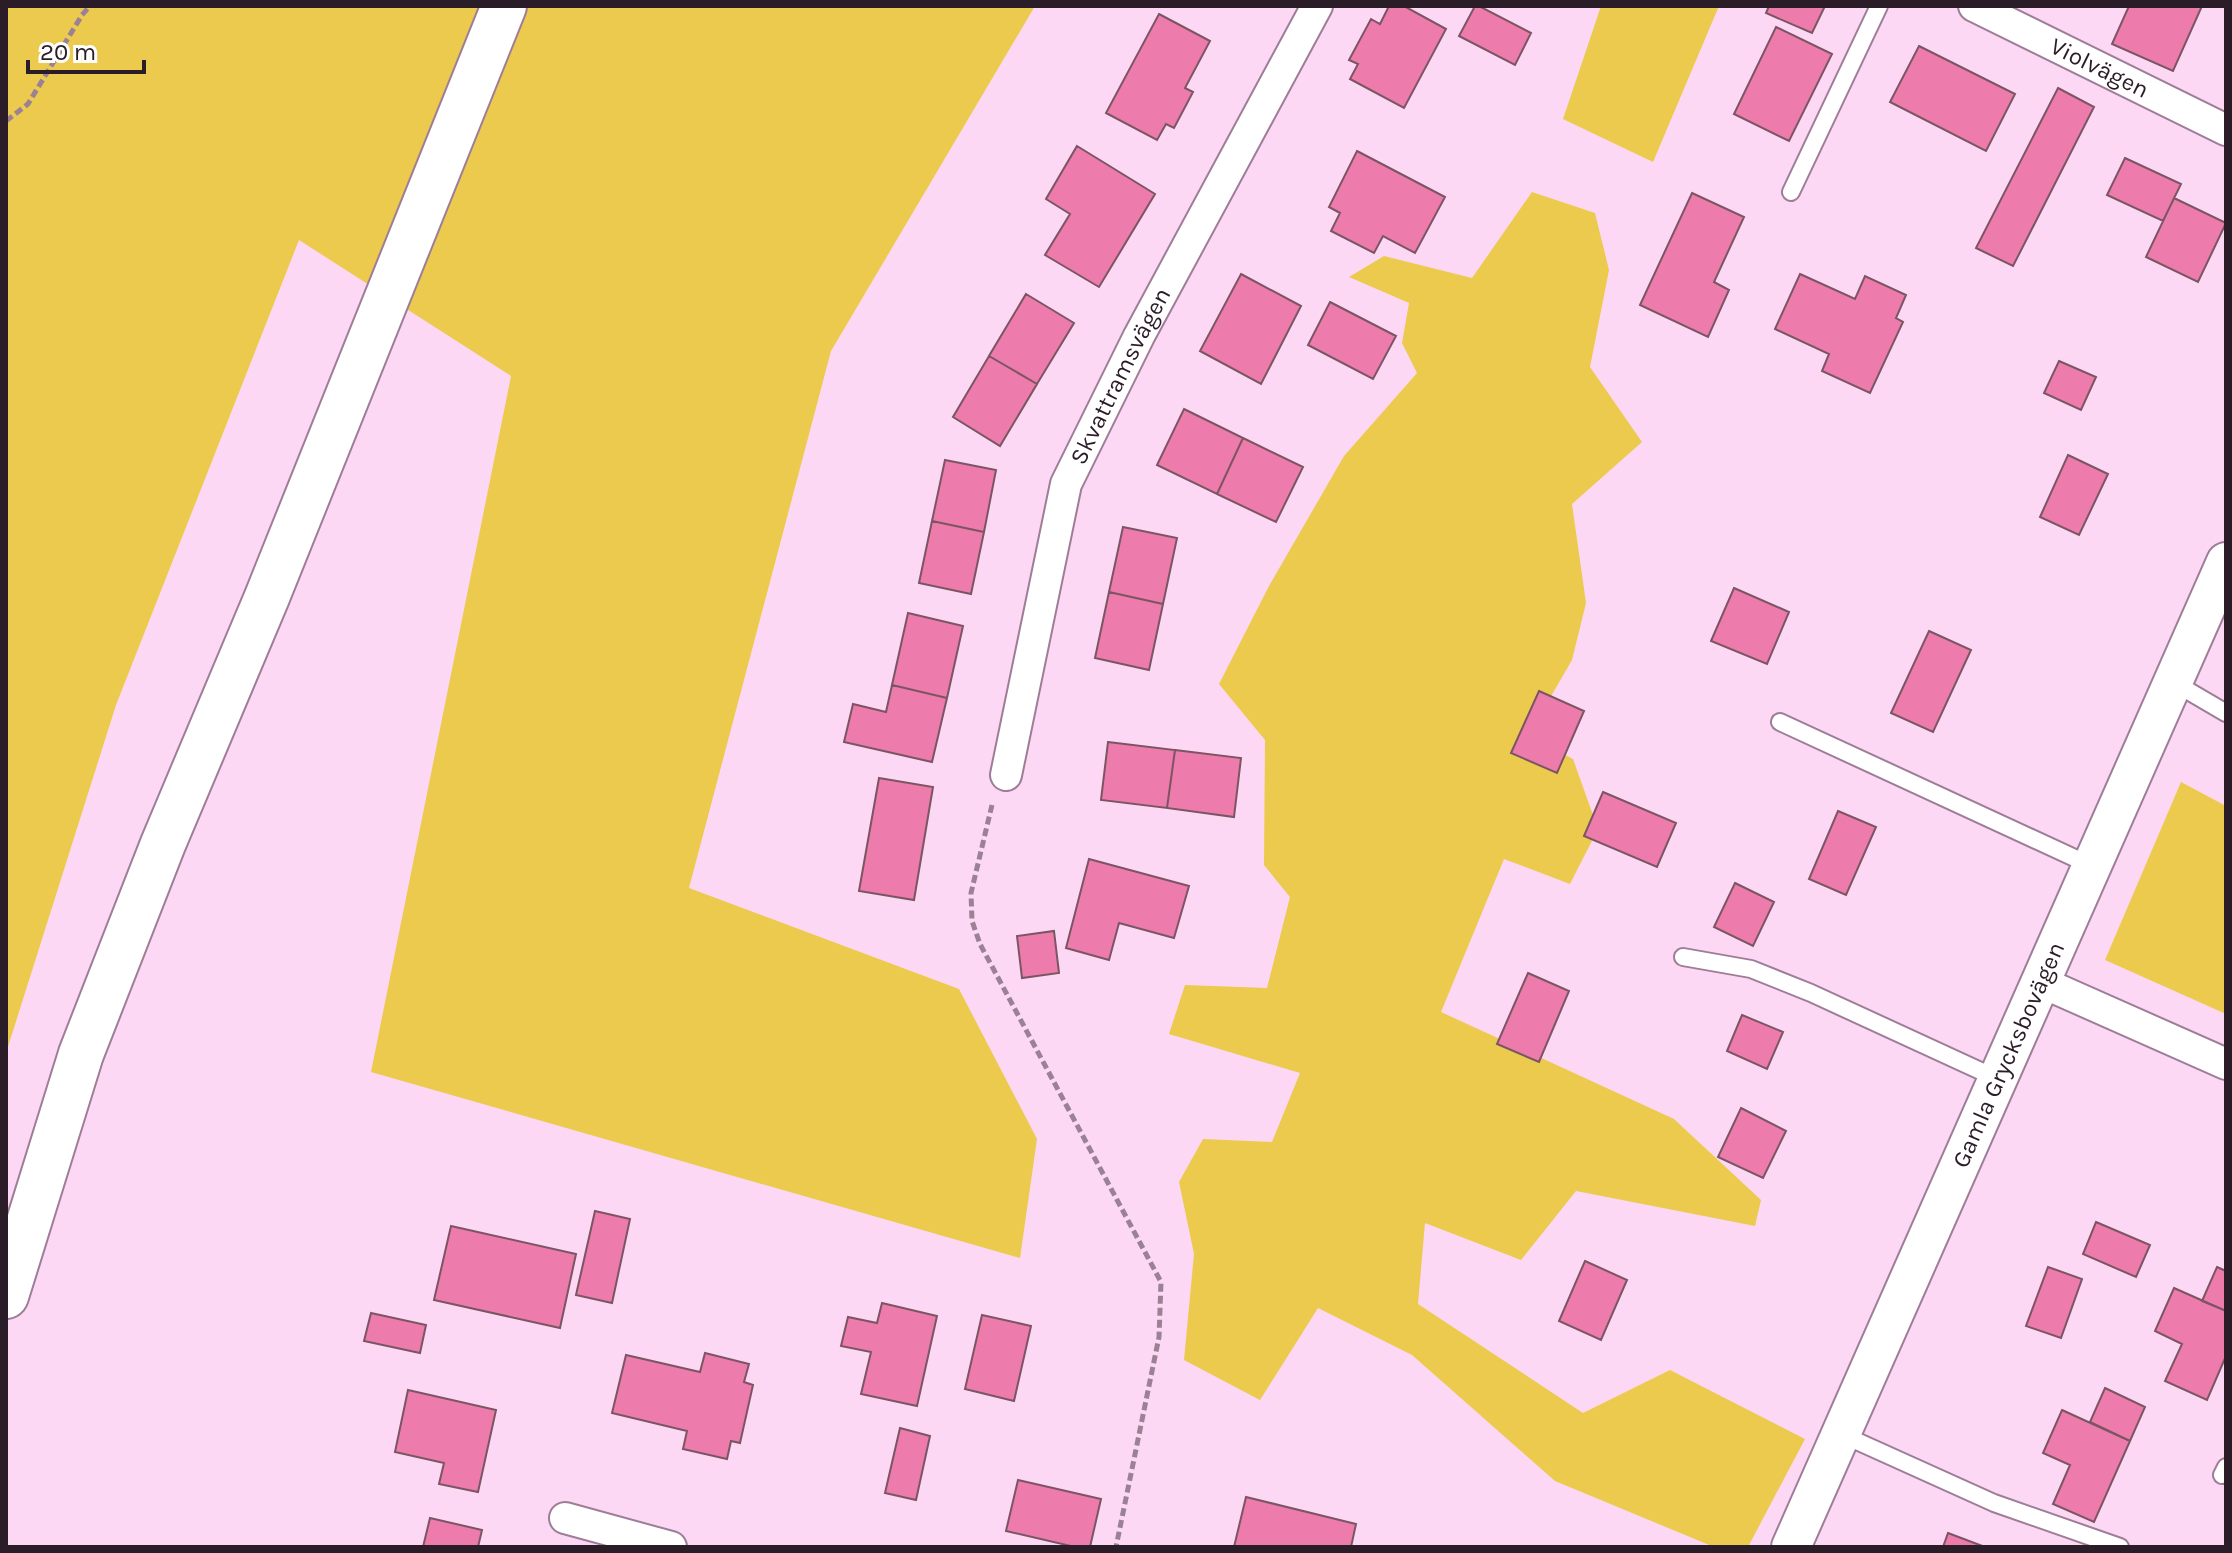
<svg xmlns="http://www.w3.org/2000/svg" width="2232" height="1553" viewBox="0 0 2232 1553" font-family="Karla,sans-serif">
	<style>
		.green { fill: #ebca4d }
		.building { fill: #ed7bac; stroke: #7b5563; stroke-width: 2 }
		.lines { fill: none; stroke-linecap: round; stroke-linejoin: round }
		.service-casing { stroke: #9e7d97; stroke-width: 20 }
		.minor-casing { stroke: #9e7d97; stroke-width: 34 }
		.tertiary-casing { stroke: #9e7d97; stroke-width: 42 }
		.primary-casing { stroke: #9e7d97; stroke-width: 48 }
		.path { stroke: #9a8195; stroke-width: 5; stroke-dasharray: 8 4; stroke-linecap: butt }
		.service { stroke: #fff; stroke-width: 16 }
		.minor { stroke: #fff; stroke-width: 30 }
		.tertiary { stroke: #fff; stroke-width: 38 }
		.primary { stroke: #fff; stroke-width: 44 }
		.labels { text-anchor: middle; dominant-baseline: central; stroke-width: 8; stroke-linejoin: round; paint-order: stroke }
		.street-label { font-size: 24px; fill: #2a1d28; stroke: #fff }
	</style>
	<rect width="100%" height="100%" fill="#fcd8f4"/>
	<path class="green" d="M6 6H1035L831 351 689 888 959 989 1037 1139 1020 1258 371 1072 511 376 299 240 116 705 6 1053Z
		M1601 6H1719L1653 162 1563 119Z
		M1532 192 1595 213 1609 270 1590 367 1642 442 1572 504 1586 603 1572 660 1528 736 1573 759 1598 829 1570 884 1504 859 1441 1012 1674 1119 1761 1200 1755 1226 1576 1191 1521 1260 1425 1223 1418 1304 1583 1413 1670 1370 1805 1439 1748 1547H1714L1555 1481 1412 1355 1318 1308 1260 1400 1184 1360 1194 1254 1179 1182 1203 1139 1272 1142 1300 1073 1169 1034 1185 985 1267 988 1290 897 1264 865 1265 740 1219 684 1269 586 1344 456 1417 373 1402 343 1409 303 1349 277 1384 256 1472 278Z
		M2181 782 2226 806V1014L2105 960Z"/>
	<path class="building" d="M1389 6H1404L1446 29 1404 108 1350 79 1358 64 1349 60 1371 19 1380 24Z
		M1475 6H1479L1531 33 1515 65 1459 36Z
		M1769 6H1825L1812 33 1766 13Z
		M2129 6H2202L2173 71 2112 44Z
		M1159 14 1210 41 1185 88 1193 92 1174 128 1166 124 1157 140 1106 113Z
		M1776 27 1832 54 1789 141 1734 114Z
		M1919 46 2015 94 1986 151 1890 102Z
		M2058 88 2094 107 2013 266 1976 248Z
		M1077 146 1155 194 1099 287 1045 255 1070 214 1046 199Z
		M1357 151 1445 197 1415 253 1383 236 1374 253 1331 231 1340 213 1329 207Z
		M2125 158 2181 184 2163 221 2107 195Z
		M1692 193 1744 217 1714 282 1729 290 1708 337 1640 305Z
		M2174 198 2226 223 2198 282 2146 257Z
		M1241 274 1301 306 1261 384 1200 351Z
		M1800 274 1855 299 1865 276 1906 295 1896 318 1903 322 1870 393 1822 371 1829 354 1775 329Z
		M1026 294 1074 323 1037 384 989 356Z
		M1330 302 1396 336 1373 379 1308 345Z
		M989 356 1037 384 1000 446 953 417Z
		M2059 361 2096 377 2081 410 2044 393Z
		M1184 409 1243 438 1217 494 1157 465Z
		M1243 438 1303 467 1276 522 1217 494Z
		M2068 455 2108 474 2079 535 2040 517Z
		M945 460 996 470 984 532 932 521Z
		M932 521 984 532 971 594 919 583Z
		M1123 527 1177 538 1163 604 1109 592Z
		M1734 588 1789 612 1767 664 1711 641Z
		M1109 592 1163 604 1149 670 1095 658Z
		M908 613 963 626 947 698 892 685Z
		M1929 631 1971 650 1933 732 1891 713Z
		M892 685 947 698 932 762 844 742 853 704 886 712Z
		M1539 691 1584 711 1557 773 1511 753Z
		M1108 742 1175 750 1167 808 1101 800Z
		M1175 750 1241 758 1234 817 1167 808Z
		M879 778 933 787 914 900 859 891Z
		M1603 792 1676 823 1657 867 1584 836Z
		M1838 811 1876 827 1846 895 1809 879Z
		M1089 859 1189 886 1174 938 1119 923 1109 960 1066 948Z
		M1735 883 1774 902 1753 946 1714 927Z
		M1054 931 1059 973 1022 978 1017 936Z
		M1528 973 1569 991 1539 1062 1497 1044Z
		M1742 1015 1783 1032 1767 1069 1727 1051Z
		M1741 1108 1786 1131 1763 1178 1718 1157Z
		M595 1211 630 1219 612 1303 576 1295Z
		M2096 1222 2150 1245 2136 1277 2083 1254Z
		M451 1226 576 1254 560 1328 434 1300Z
		M1585 1261 1627 1280 1601 1340 1559 1321Z
		M2048 1267 2082 1279 2061 1338 2026 1326Z
		M2217 1267 2226 1271V1311L2202 1301Z
		M2174 1288 2226 1311V1356L2207 1400 2165 1381 2182 1344 2155 1331Z
		M882 1303 937 1316 917 1406 861 1394 871 1352 841 1346 848 1317 877 1323Z
		M371 1313 426 1325 420 1353 364 1341Z
		M982 1315 1031 1326 1014 1401 965 1389Z
		M705 1353 749 1364 744 1382 753 1385 740 1443 731 1441 727 1459 683 1449 687 1431 612 1413 626 1355 700 1372Z
		M2105 1388 2145 1407 2130 1441 2090 1422Z
		M408 1390 496 1410 478 1492 439 1484 444 1463 395 1452Z
		M2062 1410 2130 1441 2094 1522 2053 1504 2070 1465 2043 1453Z
		M900 1428 930 1436 916 1500 885 1493Z
		M1018 1480 1101 1499 1090 1547H1075L1006 1531Z
		M1246 1497 1356 1524 1351 1547H1234Z
		M430 1518 482 1530 478 1547H423Z
		M1948 1533 1985 1547H1943Z"/>
	<g class="lines">
		<defs>
			<path id="service" d="M1791 192 1879 6
				M2173 682 2226 713
				M1780 722 2092 866
				M1683 957 1751 969 1811 993 1998 1079
				M1841 1434 1994 1503 2120 1547
				M2222 1475 2226 1467"/>
			<g id="minor">
				<path id="s1" d="M1974 6 2226 130"/>
				<path id="s2" d="M1006 775 1066 484 1139 336 1317 6"/>
				<path d="M2041 982 2226 1064"/>
				<path d="M565 1518 671 1547"/>
			</g>
			<g id="tertiary">
				<path id="s3" d="M1791 1547 2226 562"/>
			</g>
			<path id="primary" d="M6 1296 81 1054 163 844 267 597 504 6"/>
		</defs>
		<use href="#service" class="service-casing"/>
		<use href="#minor" class="minor-casing"/>
		<use href="#tertiary" class="tertiary-casing"/>
		<use href="#primary" class="primary-casing"/>
		<path class="path" d="M6 121 28 104 82 15 90 6
			M992 805 971 893 972 921 980 944 1161 1282 1159 1337 1116 1547"/>
		<use href="#service" class="service"/>
		<use href="#minor" class="minor"/>
		<use href="#tertiary" class="tertiary"/>
		<use href="#primary" class="primary"/>
	</g>
	<g class="labels">
		<g class="street-label">
			<text stroke="none"><textPath href="#s1" startOffset="140">Violvägen</textPath></text>
			<text stroke="none"><textPath href="#s2" startOffset="418">Skvattramsvägen</textPath></text>
			<text stroke="none"><textPath href="#s3" startOffset="538">Gamla Grycksbovägen</textPath></text>
		</g>
	</g>
	<rect width="2232" height="1553" fill="none" stroke="#2a1d28" stroke-width="16"/>
	<path d="M28 60v12h116v-12" fill="none" stroke="#2a1d28" stroke-width="4"/>
	<text x="40" y="60" font-size="24" fill="#2a1d28" stroke="#ffffff" stroke-width="6" paint-order="stroke">20 m</text>
</svg>
